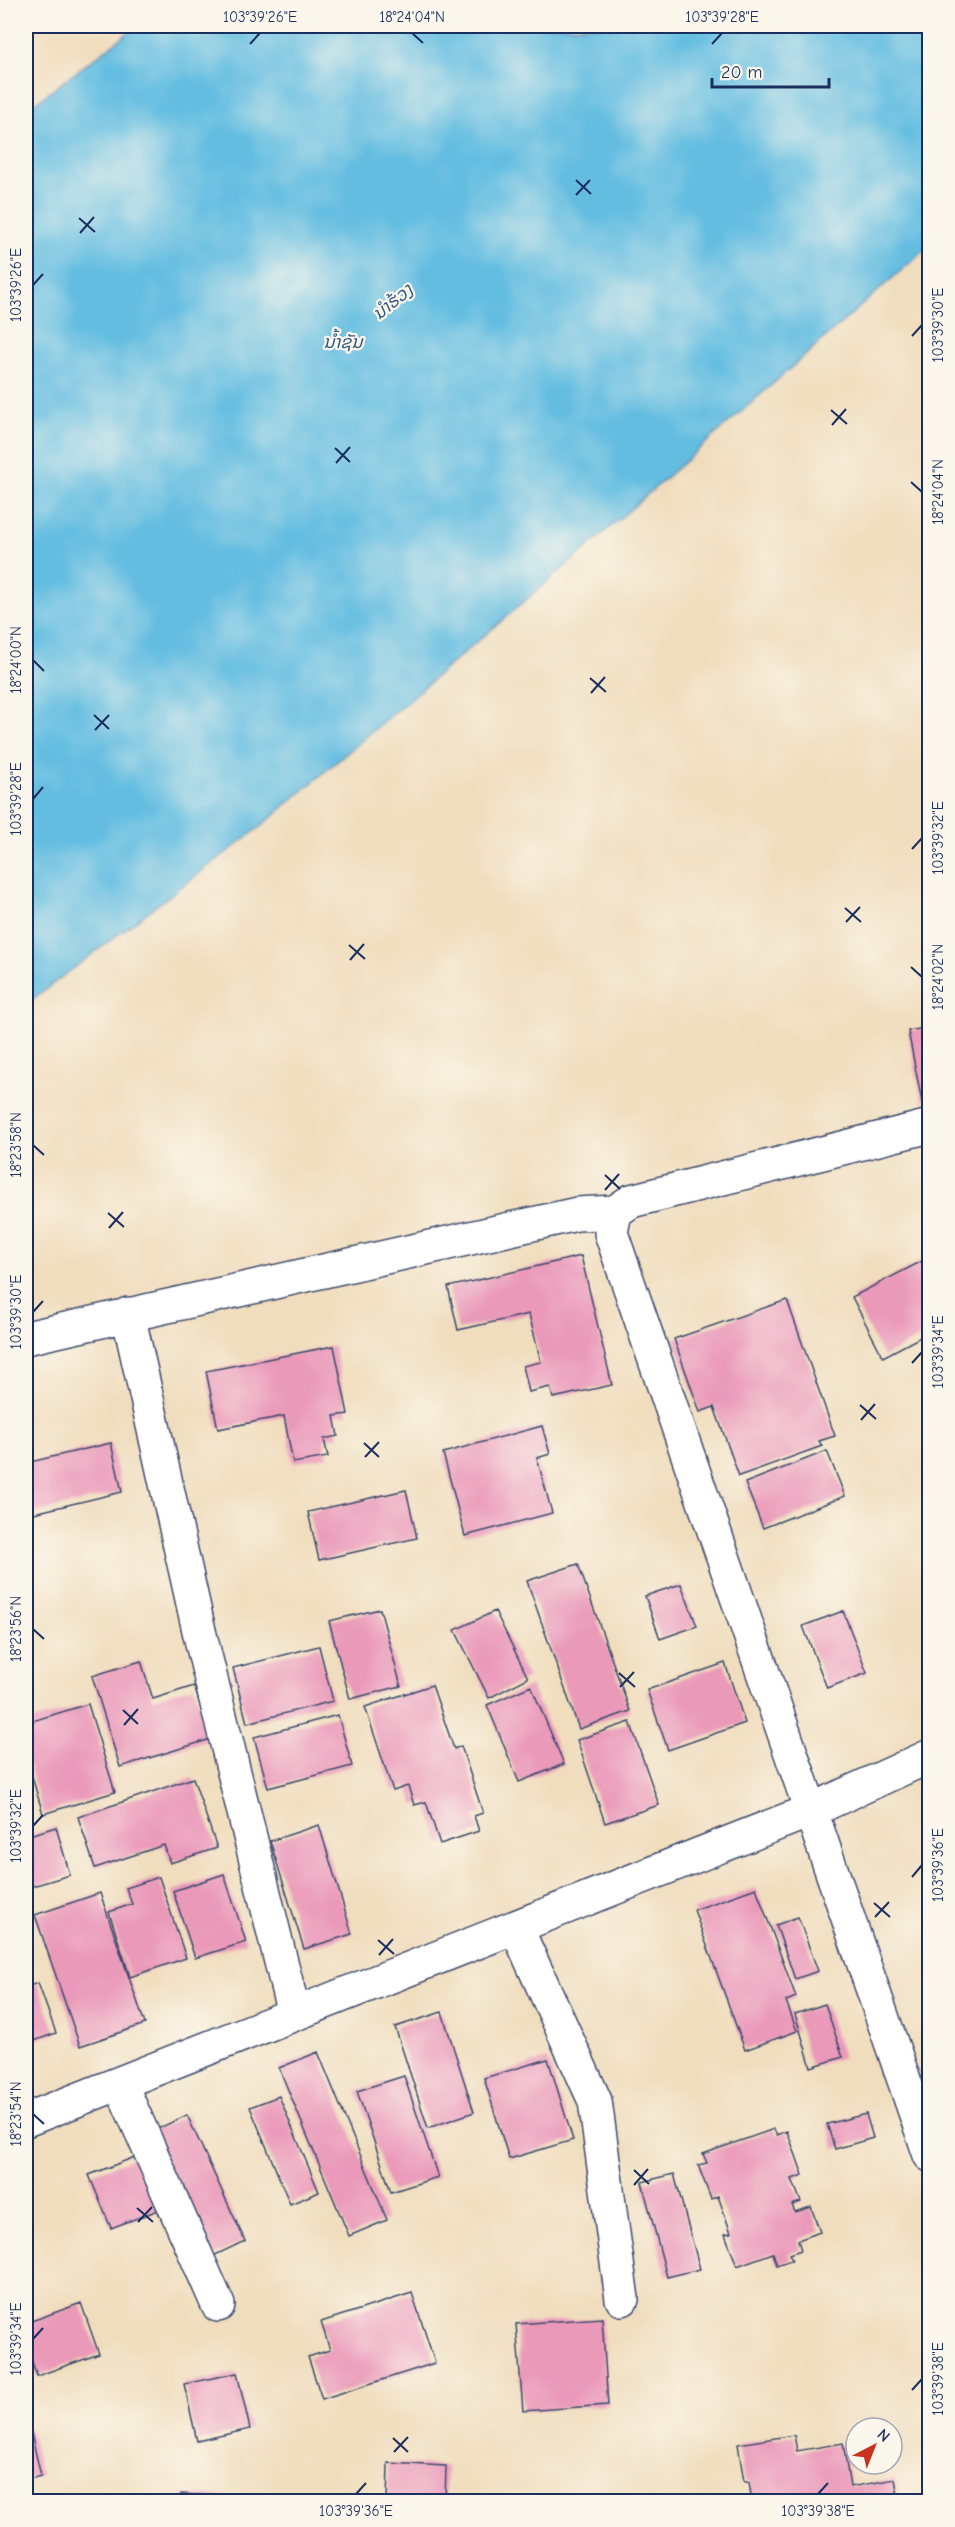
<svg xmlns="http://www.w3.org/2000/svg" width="955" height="2527" viewBox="0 0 955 2527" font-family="'Comic Neue','Noto Sans Lao',sans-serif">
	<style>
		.water { fill: #63bde1; stroke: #3f76a0; stroke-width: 1.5 }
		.building { fill: #ea99b9 }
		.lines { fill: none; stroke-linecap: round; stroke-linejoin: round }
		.minor-casing { stroke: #3b496c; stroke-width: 36 }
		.minor { stroke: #fff; stroke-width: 33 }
		.ticks { fill: none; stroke: #1b2f5e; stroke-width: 2 }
		.labels { text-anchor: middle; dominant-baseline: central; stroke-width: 4.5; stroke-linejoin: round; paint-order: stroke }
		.water-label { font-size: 18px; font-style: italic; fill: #315a85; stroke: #fbf7ec }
		.neatline { fill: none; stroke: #1b2f5e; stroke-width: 2 }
		.ticks-label { font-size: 15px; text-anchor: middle; fill: #1b2f5e }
	</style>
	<rect width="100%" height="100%" fill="#fbf7ec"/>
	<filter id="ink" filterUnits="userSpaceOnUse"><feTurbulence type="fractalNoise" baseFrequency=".0167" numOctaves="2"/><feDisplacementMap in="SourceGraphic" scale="12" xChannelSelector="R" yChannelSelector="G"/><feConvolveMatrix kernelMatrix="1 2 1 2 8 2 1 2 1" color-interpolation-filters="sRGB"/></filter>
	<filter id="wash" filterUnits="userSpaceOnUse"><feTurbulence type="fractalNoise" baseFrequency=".008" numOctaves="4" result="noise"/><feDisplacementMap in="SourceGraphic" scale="24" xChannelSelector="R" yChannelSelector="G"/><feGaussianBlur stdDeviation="1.35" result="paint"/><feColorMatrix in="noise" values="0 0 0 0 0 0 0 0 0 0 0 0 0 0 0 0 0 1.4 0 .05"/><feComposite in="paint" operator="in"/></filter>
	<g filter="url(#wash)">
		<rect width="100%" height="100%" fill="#f0ddbd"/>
		<path class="water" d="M137 26H929V246L582 552 259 828 26 1004V110Z"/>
		<g id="blocks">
			<path class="building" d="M930 1027V1100L922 1102 908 1031Z
				M581 1256 612 1385 553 1398 550 1387 529 1392 523 1366 541 1362 529 1314 458 1330 448 1287Z
				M930 1257V1332L883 1357 852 1297Z
				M787 1300 835 1436 819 1441 822 1446 739 1476 714 1407 700 1412 674 1339Z
				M334 1346 348 1414 334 1416 338 1436 324 1439 328 1457 293 1463 284 1416 218 1429 206 1371Z
				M542 1426 550 1454 537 1458 552 1513 465 1536 443 1453Z
				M111 1443 122 1492 26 1515V1463Z
				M827 1451 845 1496 763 1528 745 1483Z
				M406 1490 417 1538 319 1560 308 1512Z
				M578 1564 630 1711 579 1729 527 1581Z
				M681 1584 697 1626 660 1639 645 1596Z
				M380 1609 401 1686 350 1699 329 1621Z
				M495 1611 528 1678 489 1698 455 1630Z
				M843 1611 867 1673 827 1688 803 1626Z
				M319 1646 333 1701 247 1723 233 1668Z
				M141 1661 153 1699 194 1686 211 1739 120 1767 92 1676Z
				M725 1663 745 1723 668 1750 647 1690Z
				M432 1685 454 1749 461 1746 483 1813 474 1816 479 1831 440 1844 426 1802 414 1805 408 1786 393 1791 365 1707Z
				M531 1686 564 1764 519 1782 487 1705Z
				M88 1704 115 1792 43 1814 26 1756V1723Z
				M338 1715 352 1766 268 1788 254 1737Z
				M630 1722 659 1805 605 1823 577 1740Z
				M193 1778 217 1848 170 1863 164 1845 95 1868 78 1817Z
				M319 1825 352 1934 304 1949 270 1841Z
				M56 1827 70 1875 26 1888V1836Z
				M224 1874 246 1942 195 1958 173 1891Z
				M159 1877 186 1958 130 1977 109 1912 132 1904 126 1888Z
				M756 1888 796 1997 786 2001 797 2031 745 2050 694 1910Z
				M100 1893 145 2024 80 2046 35 1915Z
				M798 1917 818 1971 795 1979 776 1925Z
				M38 1983 56 2033 26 2044V1987Z
				M825 2004 843 2057 811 2067 795 2014Z
				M442 2012 474 2112 428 2128 395 2027Z
				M318 2052 387 2220 349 2236 279 2068Z
				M548 2059 573 2140 509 2159 484 2078Z
				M404 2076 438 2177 391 2192 357 2091Z
				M279 2096 319 2192 290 2204 250 2107Z
				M866 2114 873 2138 835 2149 827 2124Z
				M187 2115 245 2241 209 2258 151 2132Z
				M774 2129 777 2135 787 2131 803 2175 792 2179 801 2202 792 2205 795 2212 811 2207 820 2232 798 2240 801 2250 789 2254 792 2260 777 2265 773 2253 737 2266 725 2234 731 2233 718 2196 711 2199 698 2165 707 2163 703 2154Z
				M140 2155 161 2209 111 2228 89 2175Z
				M674 2174 700 2269 667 2277 642 2182Z
				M412 2293 435 2363 322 2399 308 2357 330 2350 321 2322Z
				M81 2303 99 2354 37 2376 32 2362 26 2364V2323Z
				M602 2318 608 2405 523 2411 516 2324Z
				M237 2373 250 2429 197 2441 184 2384Z
				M30 2429 41 2476 26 2480V2430Z
				M794 2435 797 2451 843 2443 850 2487 895 2479 899 2502H752L749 2482H744L738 2444Z
				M388 2463 446 2466 445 2502H387Z
				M181 2494 250 2498V2502H180Z"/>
		</g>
	</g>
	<g filter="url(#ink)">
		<use href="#blocks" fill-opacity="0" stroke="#3b496c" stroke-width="1.5"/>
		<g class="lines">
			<defs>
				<path id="minor" d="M615 1212 611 1233 930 2155
					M128 1314 200 1635 294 2014
					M26 1338 577 1214 615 1212 631 1201 930 1126
					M516 1927 595 2101 622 2299
					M120 2083 218 2305
					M26 2120 812 1810 930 1756"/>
			</defs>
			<use href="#minor" class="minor-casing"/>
			<use href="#minor" class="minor"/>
		</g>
	</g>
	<path class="ticks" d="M412 33 423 43M250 44 260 33M712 44 722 33M576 180 591 194M576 195 590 180M79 218 95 232M80 233 94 217M33 285 43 274M912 336 922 325M831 410 847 424M832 425 846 409M335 448 350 462M336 463 350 447M911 482 922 492M33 660 44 671M590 678 606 692M591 693 605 677M94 715 109 729M95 730 109 715M33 799 43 787M912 849 922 838M845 908 861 922M846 922 860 907M349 945 365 959M350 960 364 944M911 967 922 977M33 1145 44 1155M605 1175 620 1189M605 1190 619 1174M108 1213 124 1227M109 1228 123 1212M33 1312 43 1301M912 1363 922 1352M860 1405 876 1419M861 1420 875 1404M364 1443 379 1457M365 1457 379 1442M33 1629 44 1639M619 1673 635 1687M620 1687 634 1672M123 1710 138 1724M124 1725 138 1709M33 1826 43 1815M912 1877 922 1865M874 1903 890 1917M875 1917 889 1902M378 1940 394 1954M379 1955 393 1939M33 2114 44 2124M634 2170 649 2184M634 2185 648 2169M137 2208 153 2222M138 2222 152 2207M33 2339 43 2328M912 2390 922 2379M393 2438 408 2452M394 2452 408 2437M356 2494 366 2483M818 2494 828 2483"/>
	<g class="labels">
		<g class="water-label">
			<text transform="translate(393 302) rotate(-39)">ນຳ້ຮວງ</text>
			<text x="343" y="342">ນ້ຳຊັນ</text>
		</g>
	</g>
	<rect width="955" height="2527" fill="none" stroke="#fbf7ec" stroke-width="66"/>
	<g transform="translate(874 2446) rotate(42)"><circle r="28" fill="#fbf7ec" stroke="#a1a7b3" stroke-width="1.5"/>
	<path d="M0-4.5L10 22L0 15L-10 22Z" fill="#c8321e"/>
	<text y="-9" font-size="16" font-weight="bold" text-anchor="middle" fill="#1b2f5e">N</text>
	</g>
	<path d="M712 78v9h117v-9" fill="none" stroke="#1b2f5e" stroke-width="3"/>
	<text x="721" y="78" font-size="18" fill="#1b2f5e" stroke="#fbf7ec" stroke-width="4.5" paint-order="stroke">20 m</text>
	<rect x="33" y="33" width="889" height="2461" class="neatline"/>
	<g class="ticks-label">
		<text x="260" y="22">103°39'26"E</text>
		<text x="412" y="22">18°24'04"N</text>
		<text x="722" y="22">103°39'28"E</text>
		<text transform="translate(16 285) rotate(-90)" y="5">103°39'26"E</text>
		<text transform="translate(938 325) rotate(-90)" y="5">103°39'30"E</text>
		<text transform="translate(938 492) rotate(-90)" y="5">18°24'04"N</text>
		<text transform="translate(16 660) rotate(-90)" y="5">18°24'00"N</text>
		<text transform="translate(16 799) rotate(-90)" y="5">103°39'28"E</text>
		<text transform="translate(938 838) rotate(-90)" y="5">103°39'32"E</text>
		<text transform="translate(938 977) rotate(-90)" y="5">18°24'02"N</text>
		<text transform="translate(16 1145) rotate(-90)" y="5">18°23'58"N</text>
		<text transform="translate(16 1312) rotate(-90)" y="5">103°39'30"E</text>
		<text transform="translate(938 1352) rotate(-90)" y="5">103°39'34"E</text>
		<text transform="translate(16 1629) rotate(-90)" y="5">18°23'56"N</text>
		<text transform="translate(16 1826) rotate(-90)" y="5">103°39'32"E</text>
		<text transform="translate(938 1865) rotate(-90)" y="5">103°39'36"E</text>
		<text transform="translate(16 2114) rotate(-90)" y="5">18°23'54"N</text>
		<text transform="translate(16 2339) rotate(-90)" y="5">103°39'34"E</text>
		<text transform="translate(938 2379) rotate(-90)" y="5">103°39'38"E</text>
		<text x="356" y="2516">103°39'36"E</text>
		<text x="818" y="2516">103°39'38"E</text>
	</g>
</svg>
